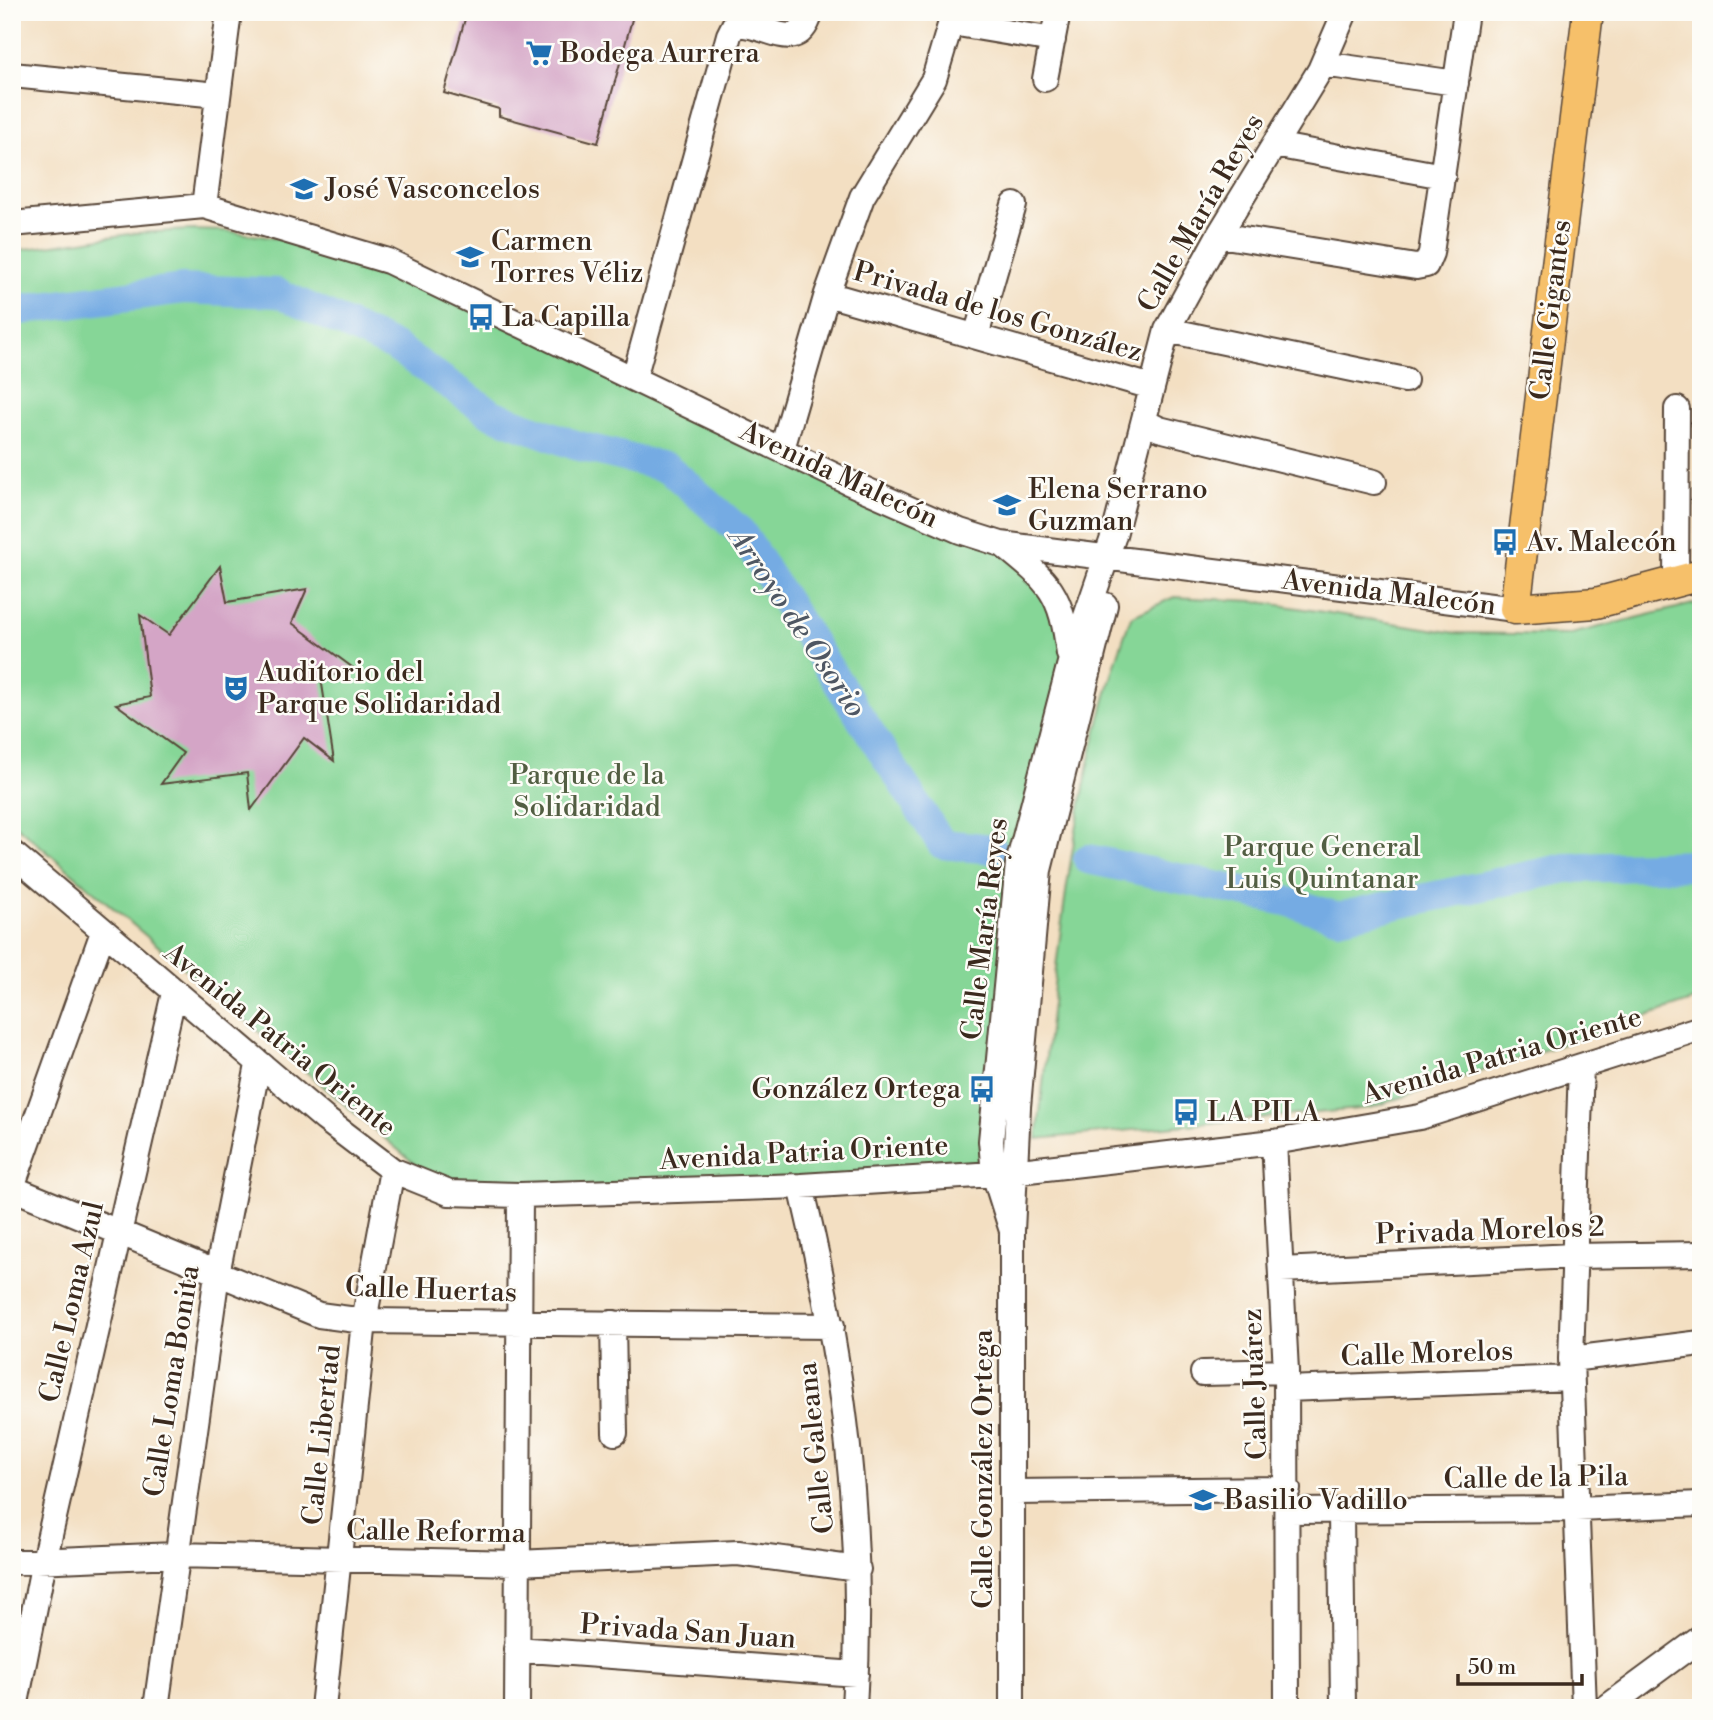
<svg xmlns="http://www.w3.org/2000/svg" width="1713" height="1720" viewBox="0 0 1713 1720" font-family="'Libre Bodoni',serif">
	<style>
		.green { fill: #86d697; stroke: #60805a; stroke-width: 2 }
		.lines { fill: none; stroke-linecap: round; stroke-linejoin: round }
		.river { stroke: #75abe3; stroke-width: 30 }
		.building { fill: #d4a5c6 }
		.minor-casing { stroke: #574537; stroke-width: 28 }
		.major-casing { stroke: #574537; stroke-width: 33 }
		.minor { stroke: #fff; stroke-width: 24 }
		.major { stroke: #f6c06b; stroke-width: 30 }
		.labels { text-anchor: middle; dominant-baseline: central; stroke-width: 5; stroke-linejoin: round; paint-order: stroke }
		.poi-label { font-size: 28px; fill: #3b2a1e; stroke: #fdfcf7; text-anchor: start }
		.street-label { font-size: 28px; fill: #3b2a1e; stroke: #fdfcf7 }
		.park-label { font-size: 28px; fill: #525e42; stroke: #fdfcf7 }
		.water-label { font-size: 30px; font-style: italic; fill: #4f5763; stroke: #fdfcf7 }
	</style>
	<rect width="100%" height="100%" fill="#fdfcf7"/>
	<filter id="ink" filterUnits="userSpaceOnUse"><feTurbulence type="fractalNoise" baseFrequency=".0143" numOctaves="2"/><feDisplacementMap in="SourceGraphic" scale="14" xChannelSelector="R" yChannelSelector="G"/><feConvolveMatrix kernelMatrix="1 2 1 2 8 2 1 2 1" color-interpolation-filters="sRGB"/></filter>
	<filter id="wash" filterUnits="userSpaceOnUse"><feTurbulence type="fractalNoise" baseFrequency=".00686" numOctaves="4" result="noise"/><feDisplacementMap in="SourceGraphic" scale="28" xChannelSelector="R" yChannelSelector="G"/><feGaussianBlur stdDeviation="1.57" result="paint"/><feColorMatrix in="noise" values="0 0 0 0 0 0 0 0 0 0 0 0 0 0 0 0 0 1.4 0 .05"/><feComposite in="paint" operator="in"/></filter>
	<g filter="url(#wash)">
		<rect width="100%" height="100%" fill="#f3dfc2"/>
		<path class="green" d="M191 230 228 231 355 251 1001 544 1055 594 1074 651 994 1174 449 1193 12 822V251L136 233Z
			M1174 597 1254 601 1456 633 1567 635 1701 602V998L1370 1108 1037 1139C1057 963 1070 784 1131 617Z"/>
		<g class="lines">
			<path class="river" d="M12 311 183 289 278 293 395 347 492 414 575 445 668 468 741 532 942 844 992 849
				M1088 859 1286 901 1338 917 1566 868 1701 865"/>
		</g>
		<g id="blocks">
			<path class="building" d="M467 12H634L598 143 499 116V109L444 93Z
				M220 566 227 602 307 589 292 623 356 670 321 678 334 761 304 738 251 810 247 773 161 784 183 753 116 704 150 697 140 615 169 635Z"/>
		</g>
	</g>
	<g filter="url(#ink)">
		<use href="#blocks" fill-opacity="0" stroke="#574537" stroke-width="2"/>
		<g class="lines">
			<defs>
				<path id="minor" d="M952 23 1053 40
					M1323 64 1456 83
					M12 75 218 95
					M1045 79 1058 12
					M1274 145 1443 176
					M204 206 229 12
					M12 224 204 206 388 261 848 482 960 531 1001 544 1515 609
					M1219 235 1416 267 1426 265 1431 253 1466 12
					M827 294 1152 387
					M1167 330 1405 380
					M976 336 1014 205
					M634 378 729 35 734 25C767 21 797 59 811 12
					M1145 422 1159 429 1374 482
					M782 449 827 294 862 197 934 79 954 12
					M1002 544C1050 583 1061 591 1069 654
					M1676 583 1677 409
					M12 853 325 1119 392 1170 449 1193 520 1195 801 1186 994 1174 1274 1142 1420 1117 1701 1028
					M1581 1066 1571 1359 1584 1708
					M1274 1142 1286 1371 1287 1708
					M801 1186C843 1361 866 1527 854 1708
					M12 1187 103 932
					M12 1188 319 1315 364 1321 832 1326
					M1012 1231 994 1174 991 1141 1018 864 1070 663 1114 535 1167 330 1219 235 1320 70 1345 12
					M1281 1270 1573 1256 1701 1254
					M613 1323 615 1433
					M1571 1359 1701 1343
					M1203 1373 1286 1371
					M1286 1389 1571 1378
					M1014 1492 1288 1489
					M1288 1511 1576 1509 1701 1504
					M1341 1511 1343 1708
					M12 1562 175 1555 517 1563 738 1553 858 1569
					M516 1649 856 1674
					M15 1708 44 1561 174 993
					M156 1708 217 1274 258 1065
					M323 1708 364 1321 392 1170
					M517 1708 520 1195
					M1012 1708V1231L1018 1107 1039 870 1105 605
					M1606 1708 1701 1638"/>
				<path id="major" d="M1588 12 1515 609 1596 603 1701 575"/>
			</defs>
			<use href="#minor" class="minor-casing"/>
			<use href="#major" class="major-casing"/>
			<use href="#minor" class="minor"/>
			<use href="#major" class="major"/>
		</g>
	</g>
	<defs>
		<symbol id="supermarket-bare" viewBox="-9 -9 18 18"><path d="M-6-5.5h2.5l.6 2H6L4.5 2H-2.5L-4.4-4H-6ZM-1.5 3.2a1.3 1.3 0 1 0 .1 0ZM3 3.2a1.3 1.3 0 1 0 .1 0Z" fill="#1f6fb2" stroke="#fdfcf7" stroke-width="2.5" paint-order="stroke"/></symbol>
		<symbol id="school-bare" viewBox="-9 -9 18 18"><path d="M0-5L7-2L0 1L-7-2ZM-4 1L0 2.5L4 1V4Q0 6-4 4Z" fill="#1f6fb2" stroke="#fdfcf7" stroke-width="2.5" paint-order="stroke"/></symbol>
		<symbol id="bus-bare" viewBox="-9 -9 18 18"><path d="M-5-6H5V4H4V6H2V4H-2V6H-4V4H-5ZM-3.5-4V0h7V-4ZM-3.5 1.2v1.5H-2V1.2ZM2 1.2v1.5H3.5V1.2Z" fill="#1f6fb2" stroke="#fdfcf7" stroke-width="2.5" paint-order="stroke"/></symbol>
		<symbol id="theatre-bare" viewBox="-9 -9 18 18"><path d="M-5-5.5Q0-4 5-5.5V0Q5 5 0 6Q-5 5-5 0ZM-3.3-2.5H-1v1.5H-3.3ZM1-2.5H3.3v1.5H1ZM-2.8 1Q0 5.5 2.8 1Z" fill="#1f6fb2" stroke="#fdfcf7" stroke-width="2.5" paint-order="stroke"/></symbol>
	</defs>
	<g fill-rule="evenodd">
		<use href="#supermarket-bare" x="520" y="34" width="38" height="38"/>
		<use href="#school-bare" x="285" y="170" width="38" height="38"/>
		<use href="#school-bare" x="451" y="238" width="38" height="38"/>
		<use href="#bus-bare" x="462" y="298" width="38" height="38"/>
		<use href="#school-bare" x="988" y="486" width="38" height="38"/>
		<use href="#bus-bare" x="1486" y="523" width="38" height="38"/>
		<use href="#theatre-bare" x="217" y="669" width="38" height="38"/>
		<use href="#bus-bare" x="963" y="1070" width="38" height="38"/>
		<use href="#bus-bare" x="1167" y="1093" width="38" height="38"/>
		<use href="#school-bare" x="1184" y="1481" width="38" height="38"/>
	</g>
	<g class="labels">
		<g class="poi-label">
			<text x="560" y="53">Bodega Aurrera</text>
			<text x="325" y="189">José Vasconcelos</text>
			<text x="491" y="241">Carmen<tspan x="491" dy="32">Torres Véliz</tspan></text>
			<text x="502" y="317">La Capilla</text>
			<text x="1028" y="489">Elena Serrano<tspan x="1028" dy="32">Guzman</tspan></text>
			<text x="1526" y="542">Av. Malecón</text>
			<text x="257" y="672">Auditorio del<tspan x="257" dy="32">Parque Solidaridad</tspan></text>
			<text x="961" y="1089" text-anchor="end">González Ortega</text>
			<text x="1207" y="1112">LA PILA</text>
			<text x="1224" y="1500">Basilio Vadillo</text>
		</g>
		<g class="street-label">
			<text transform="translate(1201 213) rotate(-60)">Calle María Reyes</text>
			<text transform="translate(1551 310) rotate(-83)">Calle Gigantes</text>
			<text transform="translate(998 312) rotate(16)">Privada de los González</text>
			<text transform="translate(839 475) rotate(25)">Avenida Malecón</text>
			<text transform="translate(1389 593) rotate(7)">Avenida Malecón</text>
			<text transform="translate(985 929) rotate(-83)">Calle María Reyes</text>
			<text transform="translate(280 1040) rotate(39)">Avenida Patria Oriente</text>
			<text transform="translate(1502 1056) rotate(-16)">Avenida Patria Oriente</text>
			<text transform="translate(804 1153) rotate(-3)">Avenida Patria Oriente</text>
			<text transform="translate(1490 1231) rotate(-2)">Privada Morelos 2</text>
			<text transform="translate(431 1290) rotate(2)">Calle Huertas</text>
			<text transform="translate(72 1302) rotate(-77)">Calle Loma Azul</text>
			<text transform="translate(1427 1354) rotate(-2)">Calle Morelos</text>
			<text transform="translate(172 1381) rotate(-81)">Calle Loma Bonita</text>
			<text transform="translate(1255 1384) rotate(-92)">Calle Juárez</text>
			<text transform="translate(322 1435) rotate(-84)">Calle Libertad</text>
			<text transform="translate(816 1448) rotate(-96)">Calle Galeana</text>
			<text transform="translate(983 1469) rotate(-90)">Calle González Ortega</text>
			<text transform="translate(1536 1478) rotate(-1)">Calle de la Pila</text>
			<text transform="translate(436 1532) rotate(1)">Calle Reforma</text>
			<text transform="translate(688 1632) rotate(4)">Privada San Juan</text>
		</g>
		<g class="park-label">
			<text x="587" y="775">Parque de la<tspan x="587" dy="32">Solidaridad</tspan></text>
			<text x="1322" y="847">Parque General<tspan x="1322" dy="32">Luis Quintanar</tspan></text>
		</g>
		<g class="water-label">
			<text transform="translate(797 623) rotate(56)">Arroyo de Osorio</text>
		</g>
	</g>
	<rect width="1713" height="1720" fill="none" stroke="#fdfcf7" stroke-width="42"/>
	<path d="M1458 1674v10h124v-10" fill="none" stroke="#3b2a1e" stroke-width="3.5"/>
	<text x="1468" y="1674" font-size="21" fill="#3b2a1e" stroke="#fdfcf7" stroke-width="5" paint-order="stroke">50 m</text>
</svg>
